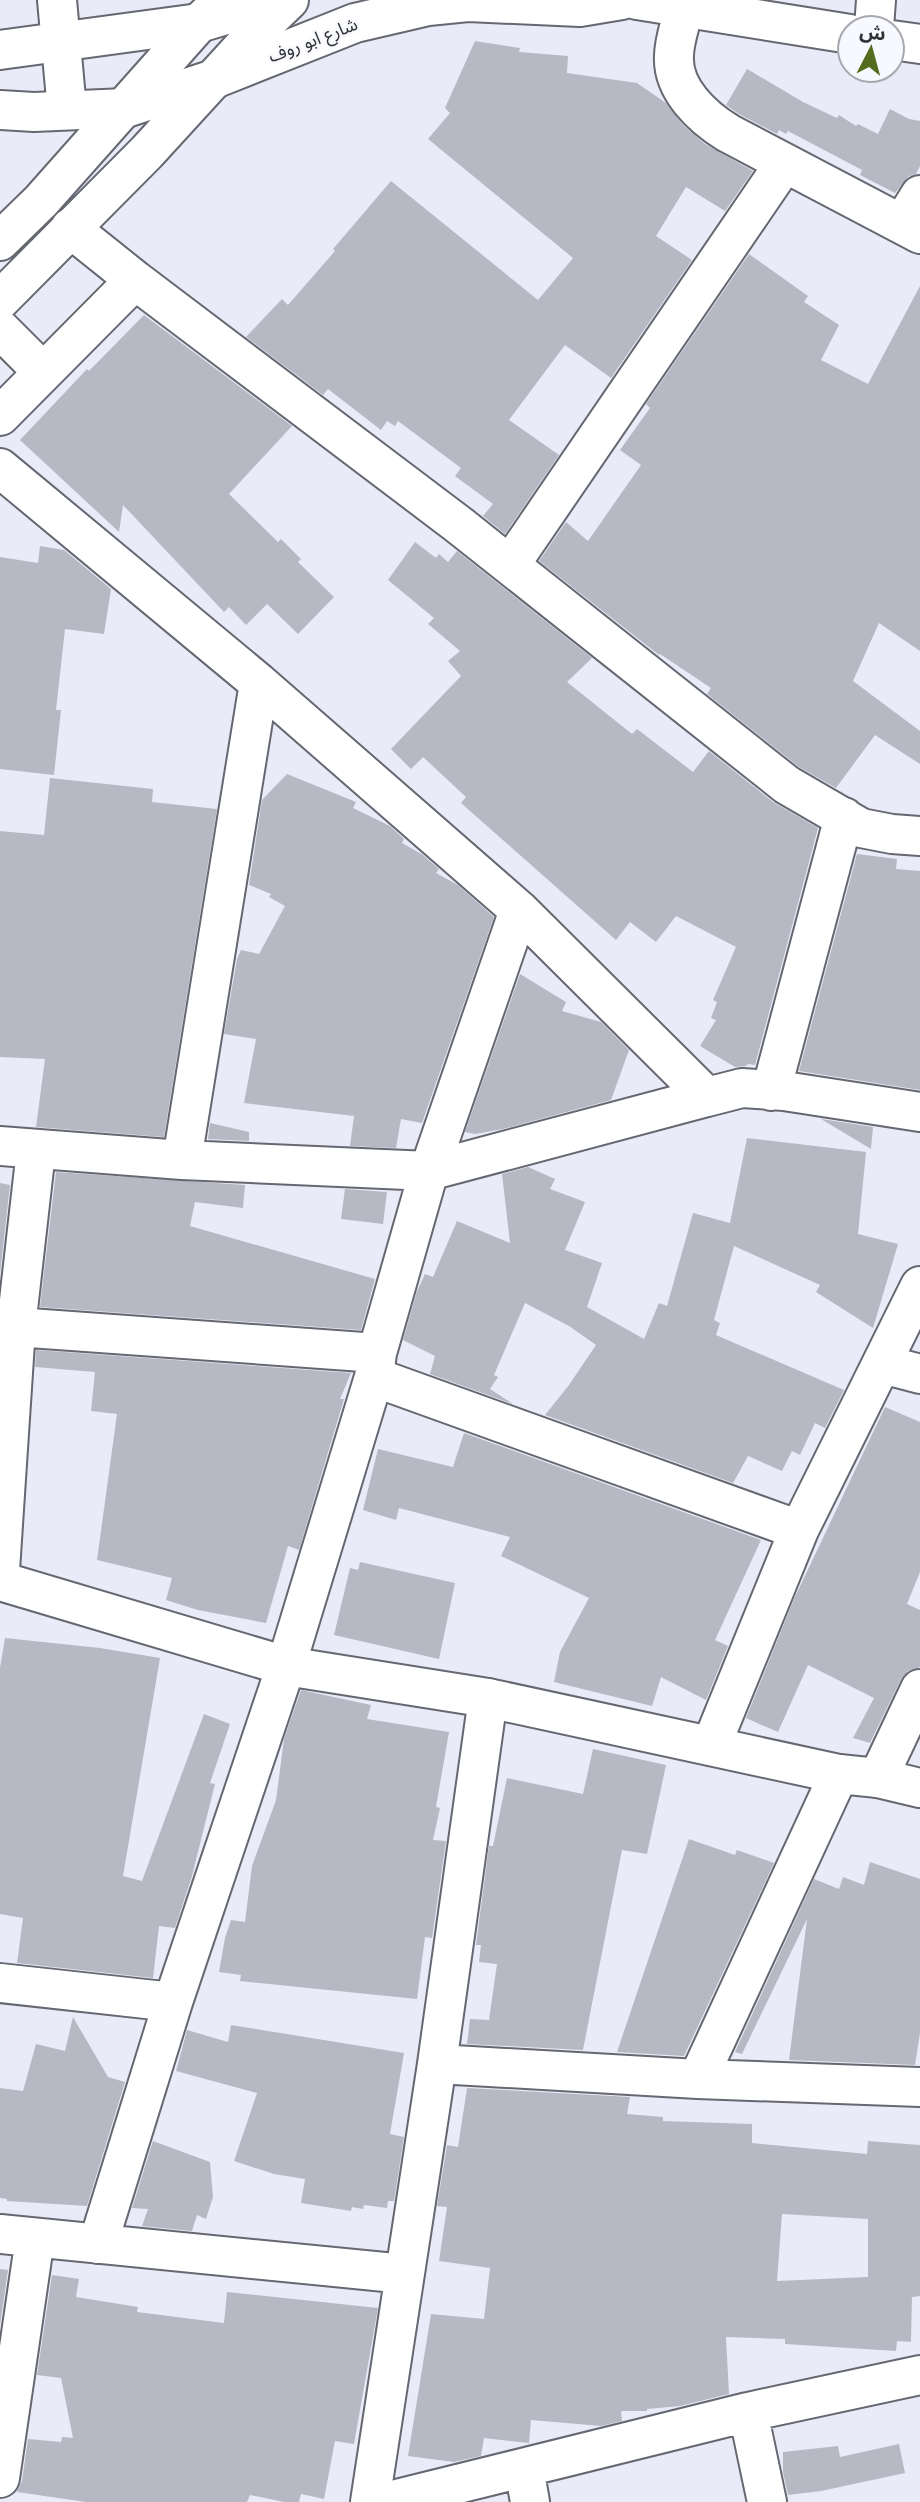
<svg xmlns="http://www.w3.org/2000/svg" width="920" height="2502" viewBox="0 0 920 2502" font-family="Figtree,'Noto Sans Arabic',sans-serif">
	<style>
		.building { fill: #b6b9c4; fill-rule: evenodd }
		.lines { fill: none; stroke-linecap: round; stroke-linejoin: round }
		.minor-casing { stroke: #656771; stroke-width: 42 }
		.tertiary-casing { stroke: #656771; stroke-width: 42 }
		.secondary-casing { stroke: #656771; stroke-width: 42 }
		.minor { stroke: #fff; stroke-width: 38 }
		.tertiary { stroke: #fff; stroke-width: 38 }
		.secondary { stroke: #fff; stroke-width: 38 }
		.labels { text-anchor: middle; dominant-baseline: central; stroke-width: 5; stroke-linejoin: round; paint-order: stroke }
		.street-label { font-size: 18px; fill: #2f3135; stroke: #f8f9fe }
	</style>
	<rect width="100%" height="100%" fill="#e9ebf8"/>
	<path class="building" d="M475 41 520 48 519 52 568 56 567 73 637 83 666 103 683 125 705 144 753 171 725 211 686 187 656 236 692 260 611 378 565 345 509 420 559 455 505 534 483 516 493 504 455 476 461 468 398 421 395 426 387 421 381 430 328 389 323 395 246 337 282 299 288 305 335 251 333 249 391 181 538 300 573 258 428 139 450 113 445 108Z
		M747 69 803 102 837 118 839 115 856 126 858 124 878 134 890 109 909 119 920 121V166L916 174 909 176 895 193 860 175 862 170 788 131 786 134 779 130 777 134 739 114 726 105Z
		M749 254 808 296 804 302 839 325 821 360 868 384 920 286V651L879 623 853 681 920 731V764L875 735 836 788 799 767 707 694 711 688 660 654 659 655 539 561 566 522 588 541 641 465 620 450 650 408 646 404Z
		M144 315 292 426 229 494 278 542 281 539 301 559 298 562 334 597 298 634 267 604 246 625 229 607 224 612 123 505 119 532 20 440 87 369 89 371Z
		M415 542 436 558 439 554 448 562 457 551 592 658 567 682 632 734 637 729 693 772 709 751 773 802 818 828 755 1065 748 1064 746 1066 735 1067 700 1046 716 1020 711 1018 717 1002 713 1000 736 947 676 916 656 942 630 922 616 940 461 803 466 797 423 757 411 769 391 749 461 676 448 661 460 651 428 624 434 618 388 580Z
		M40 546 64 550 111 589 104 634 65 629 56 710H61L54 775 0 769V557L38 563Z
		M287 774 356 802 353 808 390 826 404 839 402 843 423 855 439 869 436 873 458 885 494 917 422 1123 401 1119 396 1148 350 1146 354 1116 244 1103 256 1039 224 1034 237 959 241 950 259 954 285 906 269 897 271 894 249 885 262 800Z
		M50 778 153 789 152 802 217 809 164 1137 36 1127 45 1059 0 1057V831L44 835Z
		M857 854 897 859 896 869 920 871V1090L799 1071Z
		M520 974 566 1002 562 1011 601 1022 629 1050 611 1100 503 1129 475 1134 465 1132Z
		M821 1119 873 1127 871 1149Z
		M210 1123 249 1132V1141L208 1139Z
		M747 1138 866 1152 858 1234 898 1244 873 1328 816 1292 820 1285 734 1246 714 1320 720 1323 716 1335 844 1390 825 1428 815 1423 800 1455 792 1451 782 1471 748 1456 733 1483 545 1415 569 1385 596 1345 569 1326 525 1303 494 1375 498 1377 490 1389 513 1404 430 1374 435 1356 403 1340 417 1291 425 1274 433 1277 457 1221 510 1243 502 1174 528 1167 555 1179 550 1189 585 1202 565 1250 602 1263 587 1307 644 1339 659 1303 667 1306 693 1213 730 1223Z
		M56 1172 245 1185 243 1208 195 1202 190 1226 375 1279 361 1330 40 1307Z
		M0 1183 10 1185 0 1274Z
		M345 1189 387 1192 383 1224 341 1219Z
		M36 1350 351 1373 340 1399H344L299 1550 288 1546 266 1623 198 1610 166 1600 172 1578 97 1560 117 1414 91 1411 95 1372 35 1367Z
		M885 1407 920 1422V1572L907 1604 920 1610V1667L908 1671 901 1679 870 1743 853 1738 874 1698 808 1665 778 1732 746 1718 794 1599Z
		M464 1433 761 1540 715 1640 728 1646 706 1700 661 1677 652 1706 554 1682 560 1652 589 1598 501 1556 510 1537 399 1508 396 1520 363 1510 378 1449 453 1467Z
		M360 1562 455 1583 439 1659 334 1635 350 1568 358 1570Z
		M5 1638 100 1648 160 1658 123 1876 142 1881 204 1714 230 1724 210 1783 215 1784 192 1876 175 1928 159 1926 153 1978 17 1963 23 1918 0 1914V1668Z
		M301 1690 371 1705 367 1719 449 1732 436 1807 440 1808 433 1840 446 1841 432 1938 425 1937 417 1999 240 1981 241 1975 219 1972 225 1938 231 1920 245 1922 252 1866 276 1800 284 1739Z
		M593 1749 666 1765 647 1854 622 1850 583 2050 467 2044 470 2019 489 2020 497 1964 479 1962 481 1945H476L489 1846H493L507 1778 583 1794Z
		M689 1839 735 1855 737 1850 774 1863 684 2056 617 2052Z
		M870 1862 920 1879V2033L915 2065 789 2060 807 1919 742 2054 735 2052 814 1879 839 1889 843 1877 864 1885Z
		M73 2017 108 2077 125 2082 87 2206 7 2201V2199L0 2198V2088L23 2091 36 2044 65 2051Z
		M231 2025 404 2053 390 2134 404 2137 394 2201H388L387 2208 364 2205 363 2209 352 2207 351 2211 301 2203 305 2179 274 2174 234 2161 257 2093 176 2071 187 2030 228 2042Z
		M467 2088 630 2097 627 2114 663 2117V2121L752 2124V2143L867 2154 868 2141 920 2145V2296L912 2297 911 2342 897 2341 896 2351 785 2344V2339L726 2337 729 2394 680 2406 647 2409V2411H621L622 2421 601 2426 531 2420 529 2443 484 2438 481 2456 454 2462 408 2456 431 2314 484 2319 490 2268 439 2261 447 2207 437 2206 447 2145 458 2147ZM782 2214 868 2219V2277L777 2281Z
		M153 2141 210 2162 213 2197 206 2219 197 2215 192 2231 142 2226 148 2209 132 2208Z
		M0 2269 8 2270 0 2326Z
		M52 2275 79 2279 76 2297 138 2307 137 2312 224 2323 227 2292 378 2308 354 2444 335 2441 324 2499 301 2494 299 2502H284L250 2495 247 2502H86L17 2492 22 2481 28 2439 61 2442 62 2437 73 2438 61 2378 37 2375Z
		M899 2444 905 2473 821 2491 788 2495 783 2472V2452L838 2446 840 2457Z"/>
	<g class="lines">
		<defs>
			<path id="minor" d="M57 0 67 110
				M684 8C681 23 674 40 674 56 672 89 702 117 728 133L920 234
				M874 28 876 0
				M902 224 920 195
				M70 228 135 280 459 525 787 785 861 828 892 834 920 836
				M0 329 43 372
				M0 416 135 280
				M0 468 259 683 519 910 707 1097 742 1088 784 1091 920 1112
				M510 565 784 164
				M771 1091 844 817
				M0 1146 182 1160 429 1171 707 1097
				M182 1160 259 683
				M16 1327 377 1353
				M882 1364 920 1374
				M374 1377 799 1530
				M0 1570 16 1327 36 1151
				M711 1746 799 1530 920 1286
				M878 1778 920 1689
				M0 1983 173 2002
				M437 2064 698 2079 920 2087
				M698 2079 839 1774
				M0 2234 405 2274
				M98 2244 173 2002 286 1666 374 1377 377 1353 429 1171 519 910
				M748 2412 767 2502
				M524 2468 530 2502
				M0 2478 35 2238
				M370 2502 437 2064 488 1698
				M385 2502 748 2412 920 2375"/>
			<path id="tertiary" d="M637 0 850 34
				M892 40 920 44
				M0 50 199 23 276 0
				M0 110 34 112 126 108 214 79 355 23 428 6 468 2 580 7 622 0
				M0 1581 286 1666 488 1698 839 1774 878 1778 920 1788"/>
			<path id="secondary" d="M0 241 41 201 199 23 223 0
				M0 300 147 152 264 24 289 0"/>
		</defs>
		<use href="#minor" class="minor-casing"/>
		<use href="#tertiary" class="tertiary-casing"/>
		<use href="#secondary" class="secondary-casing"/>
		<use href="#minor" class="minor"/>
		<use href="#tertiary" class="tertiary"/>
		<use href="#secondary" class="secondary"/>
	</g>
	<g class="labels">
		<g class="street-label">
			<text transform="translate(313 40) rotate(-21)">شارع ابو روف</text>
		</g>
	</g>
	<g transform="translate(871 49) rotate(6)"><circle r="33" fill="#f8f9fe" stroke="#a8a9ae" stroke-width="2"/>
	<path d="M0-5L12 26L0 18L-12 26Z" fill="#536c1d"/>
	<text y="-10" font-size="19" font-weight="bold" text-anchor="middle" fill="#2f3135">ش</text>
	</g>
</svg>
